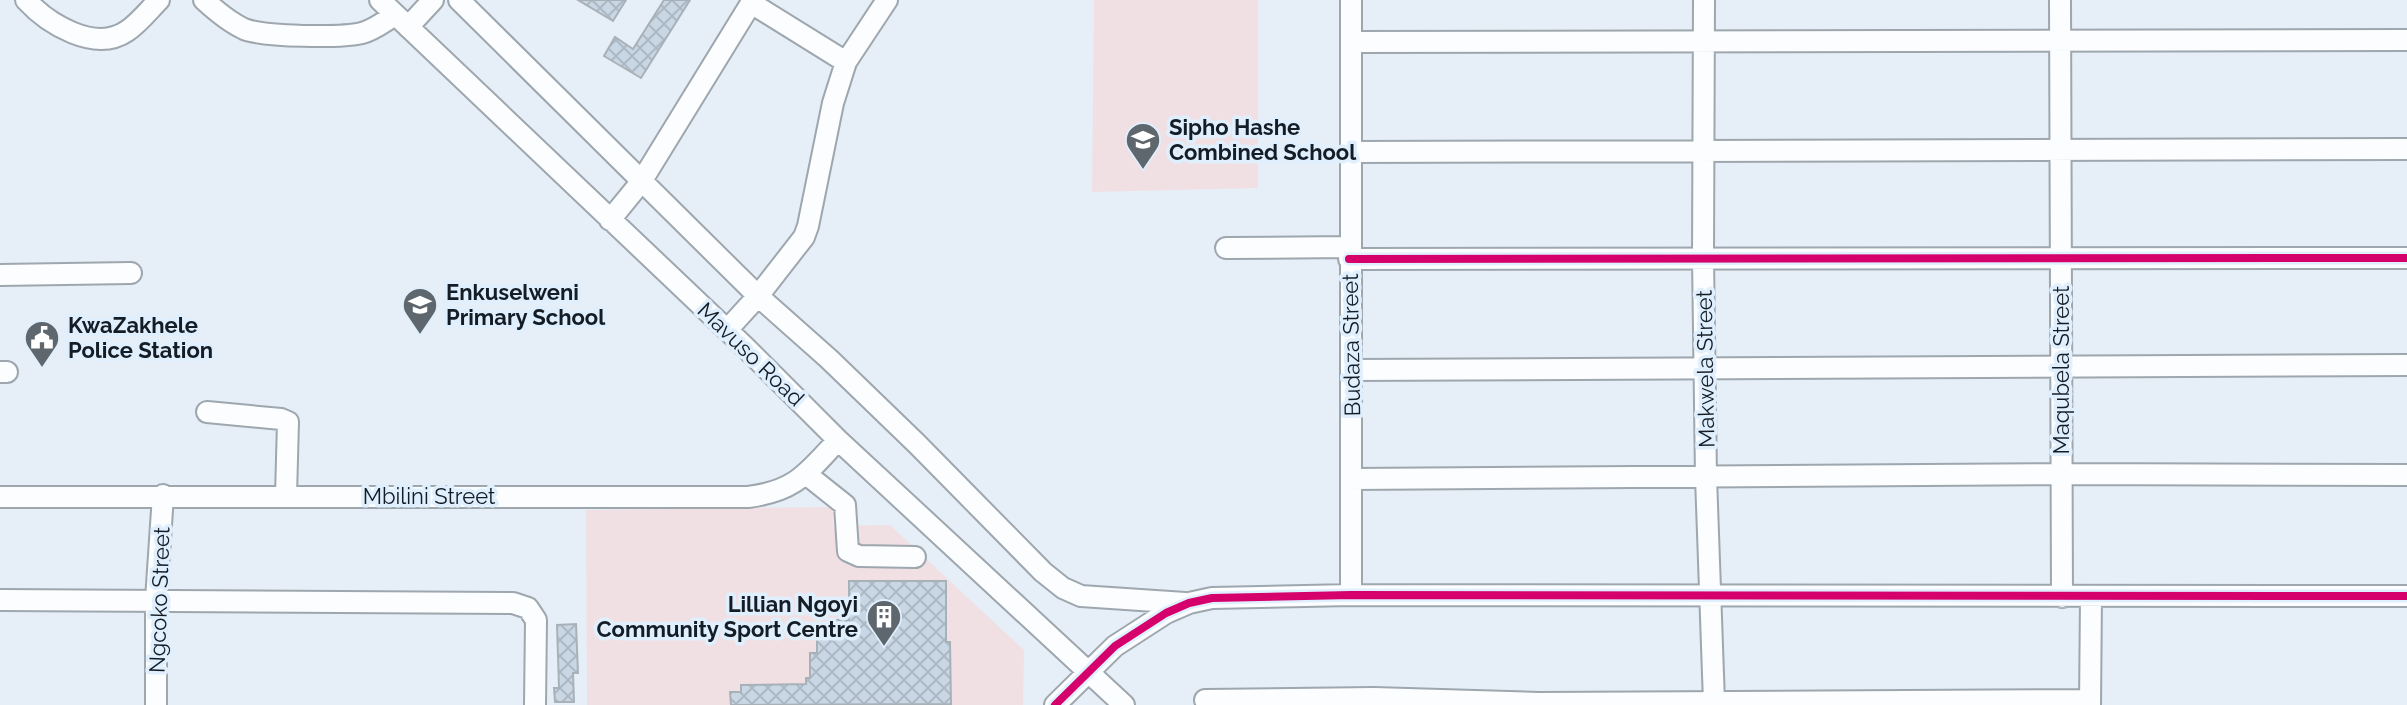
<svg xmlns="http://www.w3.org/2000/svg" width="2407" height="705" viewBox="0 0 2407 705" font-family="Raleway,sans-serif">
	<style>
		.grass { fill: #f0e0e4 }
		.building { fill: url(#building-cross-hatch); stroke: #a9b1b8; stroke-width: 2 }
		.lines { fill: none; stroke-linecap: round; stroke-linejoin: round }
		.minor-casing { stroke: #9ea6ae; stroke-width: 24 }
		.minor { stroke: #fbfdfe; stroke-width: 20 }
		.cycleway-casing { stroke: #e0effd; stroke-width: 13 }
		.cycleway { stroke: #d6006c; stroke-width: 8 }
		.labels { text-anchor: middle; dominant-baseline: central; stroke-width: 7; stroke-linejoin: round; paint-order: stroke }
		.poi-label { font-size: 22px; font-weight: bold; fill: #141c25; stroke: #e0effd; text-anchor: start }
		.street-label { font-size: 22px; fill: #141c25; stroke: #e0effd }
	</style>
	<defs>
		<pattern id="building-cross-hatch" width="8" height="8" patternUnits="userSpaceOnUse" patternTransform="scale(2)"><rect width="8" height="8" fill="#c9d7e5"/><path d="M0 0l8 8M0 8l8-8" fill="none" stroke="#acb8c4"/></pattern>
	</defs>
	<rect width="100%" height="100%" fill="#e6eff7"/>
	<path class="grass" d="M1094 0H1258V188L1092 192Z
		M833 507V526L890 525 1024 650 1023 705H587L586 510Z"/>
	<path class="building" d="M578 0H626L613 21Z
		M664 0H690L641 78 604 56 615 37 633 49Z
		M849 581H946V642H950L951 704 731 705 730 692H741V685L806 684V678H810V653H817V632H834V620H849Z
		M576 624 578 673H573L574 702H555L554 688H559L557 625Z"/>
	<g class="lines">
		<defs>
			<path id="minor" d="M26 0C48 24 95 53 127 31 139 23 149 10 159 0
				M204 0C216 11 229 22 244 29 264 37 341 38 362 33 374 30 385 21 395 15
				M380 0 745 347 838 440 1124 705
				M459 0 758 296 829 359 917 444 1043 572 1063 588 1081 596 1185 603
				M1704 0 1703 258 1706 477 1714 702
				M2060 0 2062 597
				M751 3 846 62
				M408 27 433 0
				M1351 42 2407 40
				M1351 152 2407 149
				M610 220 641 182 753 0
				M1226 248 1349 247
				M1349 259 2407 258
				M0 275 131 273
				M727 330 758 296 804 237 808 226 833 103 846 62 887 0
				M1352 370 2407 365
				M0 372H7
				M207 412 281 419 288 422 286 495
				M806 474 845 505 848 551 859 556 915 557
				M1352 479 2062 474 2407 475
				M0 497H748C796 491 807 473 838 440
				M1351 595V0
				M0 600 513 603 528 608 536 620 535 705
				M1205 700 1374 698 1539 703 2089 700
				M156 705V600L163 495
				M1055 705 1115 646 1166 613 1189 603 1212 598 1351 595 2407 596
				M2090 705 2091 597"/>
		</defs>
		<use href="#minor" class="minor-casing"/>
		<use href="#minor" class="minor"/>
		<defs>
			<path id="cycleway" d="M1349 259 2407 258
				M1055 705 1115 646 1166 613 1189 603 1212 598 1351 595 2407 596"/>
		</defs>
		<use href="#cycleway" class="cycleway-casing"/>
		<use href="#cycleway" class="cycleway"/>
	</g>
	<defs>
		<symbol id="school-pin" viewBox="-11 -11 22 30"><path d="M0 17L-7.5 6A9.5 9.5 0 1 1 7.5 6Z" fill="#5e666e" stroke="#e0effd"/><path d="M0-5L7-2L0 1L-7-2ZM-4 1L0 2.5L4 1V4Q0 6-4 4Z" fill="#fff"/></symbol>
		<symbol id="civic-pin" viewBox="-11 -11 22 30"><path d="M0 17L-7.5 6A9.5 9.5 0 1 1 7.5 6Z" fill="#5e666e" stroke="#e0effd"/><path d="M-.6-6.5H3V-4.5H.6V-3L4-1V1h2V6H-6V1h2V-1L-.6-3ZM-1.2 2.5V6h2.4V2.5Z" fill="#fff"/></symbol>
		<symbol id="building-pin" viewBox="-11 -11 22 30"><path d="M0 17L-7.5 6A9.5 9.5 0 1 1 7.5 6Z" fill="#5e666e" stroke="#e0effd"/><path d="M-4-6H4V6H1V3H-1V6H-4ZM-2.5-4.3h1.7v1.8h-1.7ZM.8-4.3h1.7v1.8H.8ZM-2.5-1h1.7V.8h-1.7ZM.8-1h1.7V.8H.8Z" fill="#fff"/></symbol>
	</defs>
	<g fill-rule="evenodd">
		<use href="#school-pin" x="1123" y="120" width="40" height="54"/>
		<use href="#school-pin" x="400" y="285" width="40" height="54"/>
		<use href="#civic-pin" x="22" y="318" width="40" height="54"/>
		<use href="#building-pin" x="864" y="597" width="40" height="54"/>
	</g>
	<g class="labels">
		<g class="poi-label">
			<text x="1169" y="127">Sipho Hashe<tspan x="1169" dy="25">Combined School</tspan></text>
			<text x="446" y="292">Enkuselweni<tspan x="446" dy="25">Primary School</tspan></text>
			<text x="68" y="325">KwaZakhele<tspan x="68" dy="25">Police Station</tspan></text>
			<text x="858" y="604" text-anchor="end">Lillian Ngoyi<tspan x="858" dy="25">Community Sport Centre</tspan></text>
		</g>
		<g class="street-label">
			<text transform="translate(1351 345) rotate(-91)">Budaza Street</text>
			<text transform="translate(751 354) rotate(44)">Mavuso Road</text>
			<text transform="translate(1705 369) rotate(-91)">Makwela Street</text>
			<text transform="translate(2061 370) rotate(-90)">Maqubela Street</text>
			<text x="429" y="496">Mbilini Street</text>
			<text transform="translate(159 600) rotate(-88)">Ngcoko Street</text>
		</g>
	</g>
</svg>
